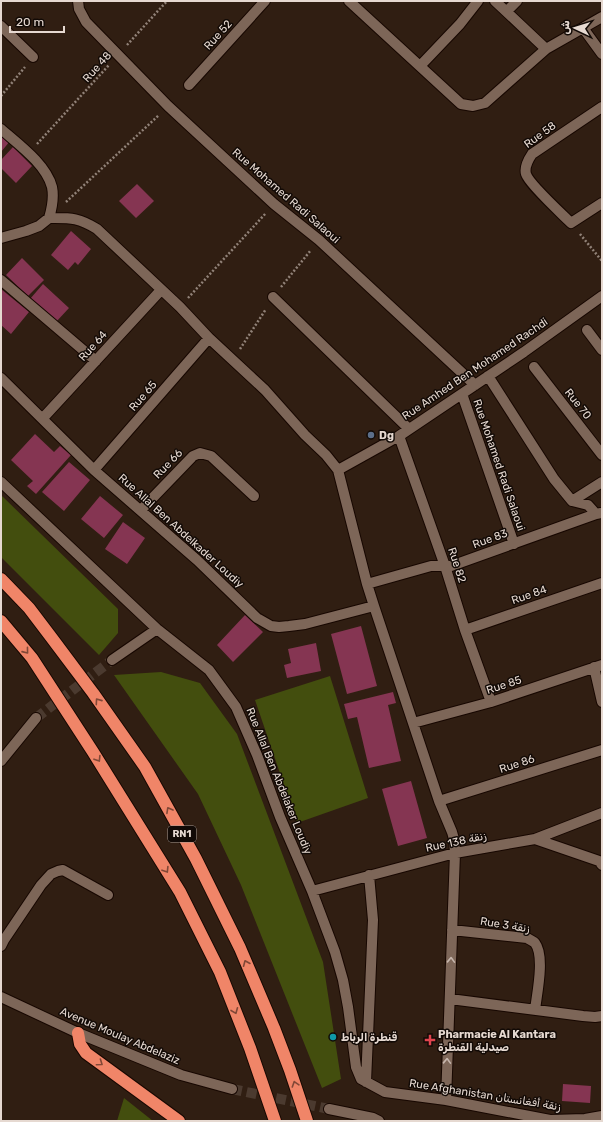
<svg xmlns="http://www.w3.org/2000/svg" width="603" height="1122" viewBox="0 0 603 1122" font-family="Rubik,Vazirmatn,sans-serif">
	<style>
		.green { fill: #434e0e }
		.building { fill: #853552 }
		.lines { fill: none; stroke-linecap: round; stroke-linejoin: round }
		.minor-tunnel { stroke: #4b3a2f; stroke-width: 10; stroke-dasharray: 10 5; stroke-linecap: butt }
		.minor-casing { stroke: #170701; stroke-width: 12 }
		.highway-casing { stroke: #170701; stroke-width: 14 }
		.path { stroke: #918278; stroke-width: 2.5; stroke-dasharray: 2 2; stroke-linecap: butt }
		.minor { stroke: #7d6658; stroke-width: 10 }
		.highway { stroke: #f08568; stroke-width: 12 }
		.oneway { stroke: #814837 }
		.oneway2 { stroke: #c6b6ad }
		.service-dot { fill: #5c6f8a; stroke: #120a06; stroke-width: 1.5 }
		.culture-dot { fill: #0f9aa8; stroke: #120a06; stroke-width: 1.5 }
		.health-dot { fill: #e0444e; stroke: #120a06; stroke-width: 1.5 }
		.labels { text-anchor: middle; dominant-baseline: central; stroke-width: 3; stroke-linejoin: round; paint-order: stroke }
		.shield { fill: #120a06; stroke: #a69b94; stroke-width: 1 }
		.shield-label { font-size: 10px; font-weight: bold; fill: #e6d9d1 }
		.street-label { font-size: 11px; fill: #e6d9d1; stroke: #120a06 }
		.poi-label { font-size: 11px; font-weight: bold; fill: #e6d9d1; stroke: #120a06; text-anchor: start }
	</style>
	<rect width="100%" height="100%" fill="#301e12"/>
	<path class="green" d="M1 495 118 609V633L99 655 1 557Z
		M161 672 200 683 237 734 323 962 341 1079 322 1088 241 885 198 794 114 675Z
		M330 676 368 798 297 823 255 700Z
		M124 1098 153 1121H117Z"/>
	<path class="building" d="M1 133 10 141 1 152Z
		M13 147 32 166 16 183 1 168V160Z
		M137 184 154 201 136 218 119 201Z
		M71 231 91 249 78 265 75 262 68 270 51 255Z
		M22 258 44 280 28 296 6 275Z
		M43 284 69 308 56 322 30 299Z
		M1 289 29 312 11 334 1 325Z
		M35 434 54 452 60 446 71 455 36 494 27 486 33 481 11 460Z
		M69 462 90 480 64 511 42 492Z
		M100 496 123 515 104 538 81 519Z
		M123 522 145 538 127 564 105 549Z
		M245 615 263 632 233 662 217 645Z
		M361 626 377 686 347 694 331 634Z
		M316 643 321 671 287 678 284 665 291 663 288 649Z
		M393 692 396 703 388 705 401 761 369 768 357 717 348 719 344 704Z
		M411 781 427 838 398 846 382 789Z
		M563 1084 591 1086 590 1103 562 1101Z"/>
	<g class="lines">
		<path class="minor-tunnel" d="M36 718 112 660
			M232 1089 329 1109"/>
		<defs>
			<path id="minor" d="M78 1 79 9 86 22 168 106 274 204 319 240 475 385
				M349 1 461 104 473 106 485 103 546 49 602 17
				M495 1 546 49
				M507 11 517 1
				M1 26 33 57
				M583 28 602 54
				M420 66 460 24 478 1
				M189 85 265 1
				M602 107 532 154C528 160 524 167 526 174 529 184 562 214 571 223L602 203
				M1 129C18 144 46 164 52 187 54 197 52 208 49 218 70 218 78 217 97 229L180 307 209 338 265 390 305 435 326 455 338 470 367 584 374 606 439 801 452 832 454 839 455 853 446 1100
				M1 238 26 231 39 226 49 218
				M1 280 96 361
				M273 297 409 429
				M587 330 602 350
				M534 367 602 455
				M488 376 554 479 572 501 588 505 596 514 601 513
				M1 378 94 470 197 560 257 618 271 626 279 627 289 626 305 624 374 606
				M462 394 514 544
				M43 418 161 290
				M399 436 445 566 465 630 491 702
				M94 470 209 338
				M338 470 399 436 524 352 602 296
				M1 482 157 629 209 670 236 707 257 755 280 817 312 891 335 952 343 980 348 1007 356 1067 361 1079 385 1092 446 1100 550 1120 585 1119 602 1116
				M572 501 602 482
				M141 510 193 456 200 453 211 456 254 496
				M367 584 431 566H451L596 514
				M465 630 602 583
				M112 660 157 629
				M594 667 602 702
				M413 723 491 702 602 665
				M1 761 36 718
				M439 801 602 750
				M535 839 599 861 602 865
				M312 891 455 853 535 839 602 813
				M452 930 527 938C530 940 533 941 535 943 545 956 537 993 535 1010
				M1 946 4 940 41 885 51 874 58 871 63 870 108 895
				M1 997 78 1033 181 1075 232 1089
				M450 999 583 1016 595 1017 602 1016
				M366 1082 373 920 369 875
				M329 1109 373 1118 379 1121"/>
			<path id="highway" d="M1 579 29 608 51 637 93 693 145 767 196 859 240 948 274 1028 290 1070 307 1121
				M1 621 32 658 93 752 180 892 220 972 250 1048 275 1121
				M78 1033 80 1044 86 1053 179 1121"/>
		</defs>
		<use href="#minor" class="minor-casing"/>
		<use href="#highway" class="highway-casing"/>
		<path class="path" d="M127 45 167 1
			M1 96 25 67
			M37 144 109 65
			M66 202 159 115
			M580 234 602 261
			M281 287 311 250
			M188 298 266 213
			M240 349 266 309"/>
		<use href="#minor" class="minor"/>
		<use href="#highway" class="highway"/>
	</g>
	<defs><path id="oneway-chevron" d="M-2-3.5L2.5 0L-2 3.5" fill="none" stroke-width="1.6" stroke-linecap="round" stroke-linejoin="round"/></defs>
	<g class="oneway">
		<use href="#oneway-chevron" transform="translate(26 651) rotate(51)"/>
		<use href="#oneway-chevron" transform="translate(98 701) rotate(-125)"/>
		<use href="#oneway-chevron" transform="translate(98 759) rotate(58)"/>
		<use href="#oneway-chevron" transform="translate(169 810) rotate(-119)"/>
		<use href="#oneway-chevron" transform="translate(166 870) rotate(58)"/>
		<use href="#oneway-chevron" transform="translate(246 963) rotate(-113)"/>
		<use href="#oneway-chevron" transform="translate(235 1011) rotate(68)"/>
		<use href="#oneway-chevron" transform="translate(100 1063) rotate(35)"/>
		<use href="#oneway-chevron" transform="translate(295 1084) rotate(-108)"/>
	</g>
	<g class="oneway2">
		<use href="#oneway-chevron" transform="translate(451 960) rotate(-88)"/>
		<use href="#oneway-chevron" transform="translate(447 1061) rotate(-88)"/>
	</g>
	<circle class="service-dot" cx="371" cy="435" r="4"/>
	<circle class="culture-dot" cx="333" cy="1037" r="4"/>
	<path class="health-dot" d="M428 1034h4v4h4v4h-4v4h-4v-4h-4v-4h4z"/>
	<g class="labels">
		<rect class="shield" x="168" y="826" width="28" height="16" rx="3"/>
		<g class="shield-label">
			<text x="182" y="834">RN1</text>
		</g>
		<g class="street-label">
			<text transform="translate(218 35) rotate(-48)">Rue 52</text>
			<text transform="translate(97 67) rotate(-48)">Rue 48</text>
			<text transform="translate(540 135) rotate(-36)">Rue 58</text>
			<text transform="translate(286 196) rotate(41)">Rue Mohamed Radi Salaoui</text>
			<text transform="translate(93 346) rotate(-48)">Rue 64</text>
			<text transform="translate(475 369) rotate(-34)">Rue Amhed Ben Mohamed Rachdi</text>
			<text transform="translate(143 396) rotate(-49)">Rue 65</text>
			<text transform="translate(578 404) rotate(52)">Rue 70</text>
			<text transform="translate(168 464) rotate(-46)">Rue 66</text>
			<text transform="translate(499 465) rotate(71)">Rue Mohamed Radi Salaoui</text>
			<text transform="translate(181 531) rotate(42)">Rue Allal Ben Abdelkader Loudiy</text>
			<text transform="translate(490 539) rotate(-20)">Rue 83</text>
			<text transform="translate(457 565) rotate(72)">Rue 82</text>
			<text transform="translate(529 595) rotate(-19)">Rue 84</text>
			<text transform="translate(504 685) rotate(-18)">Rue 85</text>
			<text transform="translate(517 764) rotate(-18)">Rue 86</text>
			<text transform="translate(279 781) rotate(68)">Rue Allal Ben Abdelaker Loudiy</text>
			<text transform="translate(456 842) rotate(-12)">Rue 138 زنقة</text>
			<text transform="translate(505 925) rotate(9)">Rue 3 زنقة</text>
			<text transform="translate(120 1036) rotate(23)">Avenue Moulay Abdelaziz</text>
			<text transform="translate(485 1095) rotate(9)">Rue Afghanistan زنقة أفغانستان</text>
		</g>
		<g class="poi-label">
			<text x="379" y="435">Dg</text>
			<text x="438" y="1034">Pharmacie Al Kantara<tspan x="438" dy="13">صيدلية القنطرة</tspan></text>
			<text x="341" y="1037">قنطرة الرباط</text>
		</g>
	</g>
	<rect width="603" height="1122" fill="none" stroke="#e6d9d1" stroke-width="4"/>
	<g transform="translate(575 28) rotate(274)" stroke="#120a06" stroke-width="3" paint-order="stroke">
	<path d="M0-3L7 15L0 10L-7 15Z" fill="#e6d9d1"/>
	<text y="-6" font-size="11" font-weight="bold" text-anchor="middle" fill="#e6d9d1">ش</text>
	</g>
	<path d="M10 26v6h54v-6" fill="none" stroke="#e6d9d1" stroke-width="2"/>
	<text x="16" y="26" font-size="12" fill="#e6d9d1" stroke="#120a06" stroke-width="3" paint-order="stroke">20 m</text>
</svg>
